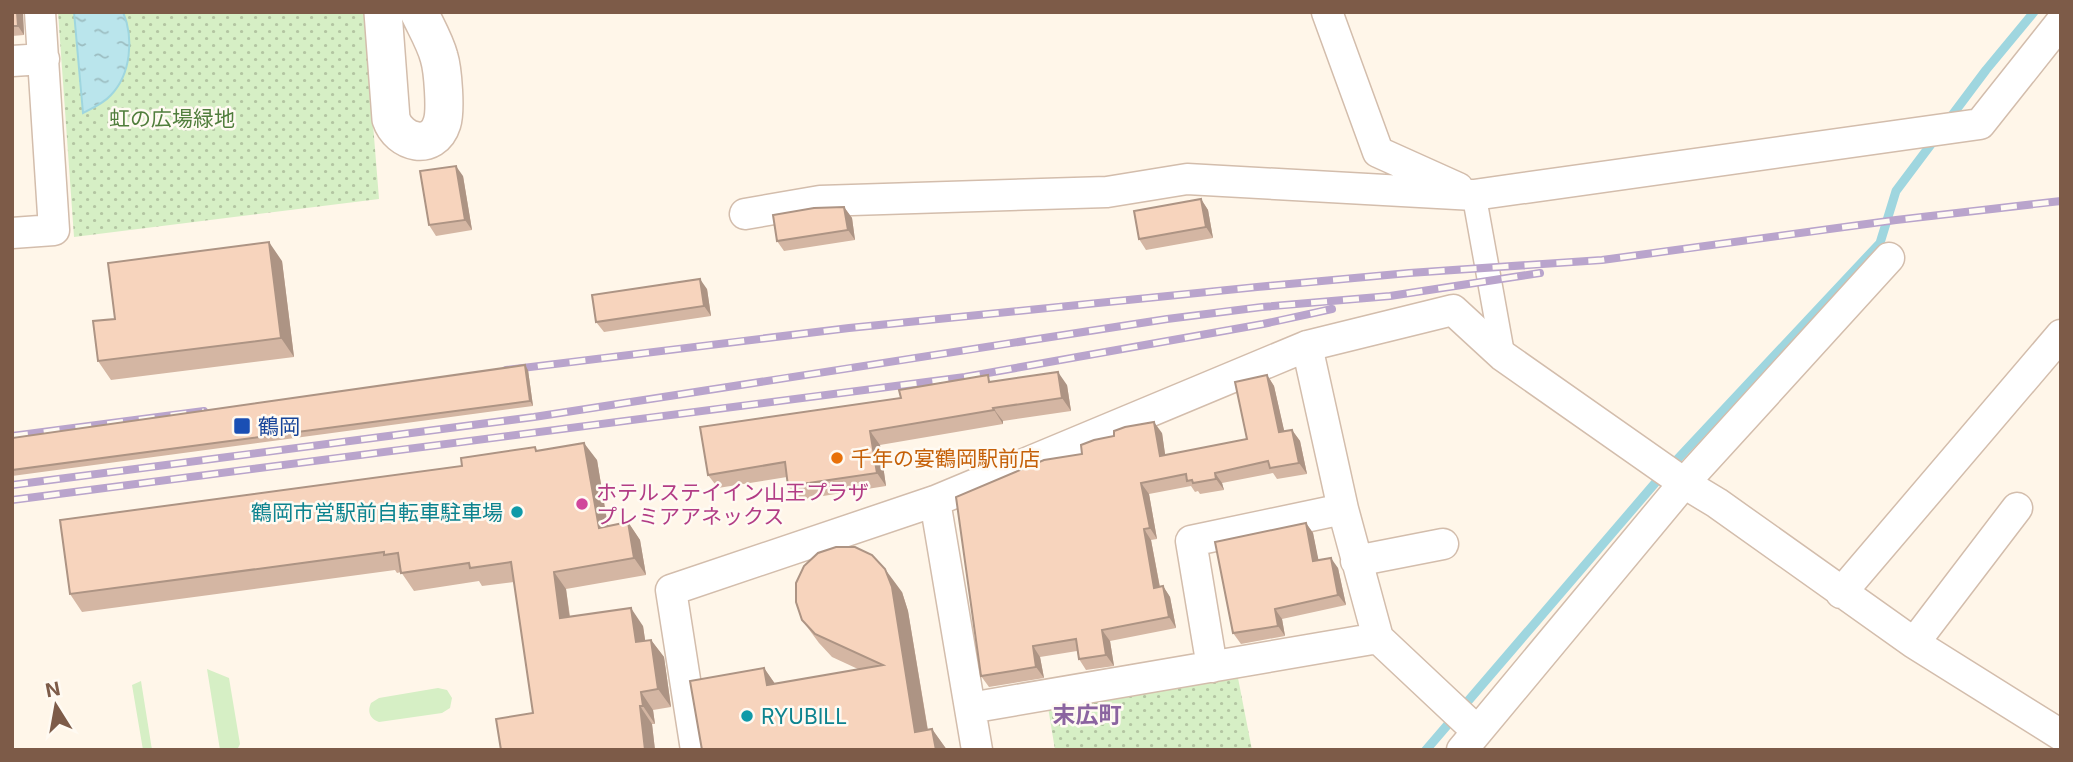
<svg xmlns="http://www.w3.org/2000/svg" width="2073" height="762" viewBox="0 0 2073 762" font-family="Inter,'Noto Sans JP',sans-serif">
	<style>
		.grass { fill: #d6efc5 }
		.park { fill: url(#park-dots) }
		.water { fill: url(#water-ripples); stroke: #9fd6df; stroke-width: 2 }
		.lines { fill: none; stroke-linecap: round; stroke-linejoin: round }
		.stream { stroke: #9fd6df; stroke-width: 9 }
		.pedestrian-casing { stroke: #d3bdac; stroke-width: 26 }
		.minor-casing { stroke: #d3bdac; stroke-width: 33 }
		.tertiary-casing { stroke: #d3bdac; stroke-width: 40 }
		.pedestrian { stroke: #fff; stroke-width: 23 }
		.minor { stroke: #fff; stroke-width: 30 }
		.tertiary { stroke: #fff; stroke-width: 37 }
		.rail-casing { stroke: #b9a4cc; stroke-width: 8 }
		.rail { stroke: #fffaf2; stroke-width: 5; stroke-dasharray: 16; stroke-linecap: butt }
		.wall { fill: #d4b6a3 }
		.shaded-wall { fill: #ad9484 }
		.building { fill: #f7d4bd; stroke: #ad9484; stroke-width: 2 }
		.transit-dot { fill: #1a4fb4; stroke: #fffaf2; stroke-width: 2.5 }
		.food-dot { fill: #e8710a; stroke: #fffaf2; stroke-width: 2.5 }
		.hotel-dot { fill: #d1479c; stroke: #fffaf2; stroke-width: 2.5 }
		.culture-dot { fill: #0f9aa8; stroke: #fffaf2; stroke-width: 2.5 }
		.labels { text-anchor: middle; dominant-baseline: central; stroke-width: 5; stroke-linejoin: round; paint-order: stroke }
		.park-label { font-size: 21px; fill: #507e3c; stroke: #fffaf2 }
		.transit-label { font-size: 21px; fill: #164399; stroke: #fffaf2; text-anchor: start }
		.food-label { font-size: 21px; fill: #c56008; stroke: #fffaf2; text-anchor: start }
		.hotel-label { font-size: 21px; fill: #b23c85; stroke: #fffaf2; text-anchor: start }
		.culture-label { font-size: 21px; fill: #0d838f; stroke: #fffaf2; text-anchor: end }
		.neighbourhood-label { font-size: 23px; font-weight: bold; fill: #8b64a0; stroke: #fffaf2 }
	</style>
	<defs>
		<pattern id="park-dots" width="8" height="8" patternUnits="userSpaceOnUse" patternTransform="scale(1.75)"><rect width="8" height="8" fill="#d6efc5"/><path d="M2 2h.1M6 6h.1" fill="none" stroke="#b3c5a2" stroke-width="1.8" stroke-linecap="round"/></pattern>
		<pattern id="water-ripples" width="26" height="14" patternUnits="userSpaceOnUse" patternTransform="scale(1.75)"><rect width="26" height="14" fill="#bae5ec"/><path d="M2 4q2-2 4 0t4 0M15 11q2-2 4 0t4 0" fill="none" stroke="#9cbdc1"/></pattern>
	</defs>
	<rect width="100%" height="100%" fill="#fff6e9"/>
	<path class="grass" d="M207 669 229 678 240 744 237 750H220Z
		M141 681 152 750H143L132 685Z
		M438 688 447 690 452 698 450 708 442 713 379 722C370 719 367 712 371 703L379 698Z"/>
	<path class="park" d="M58 12H364L379 199 74 237Z
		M1238 678 1252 750H1055L1048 707Z"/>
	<path class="water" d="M74 12H123C134 38 131 74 111 95 104 103 93 108 83 113Z"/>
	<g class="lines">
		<path class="stream" d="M1947 122 1986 70 2034 12
			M1426 750 1656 482 1880 243 1896 191 1935 139"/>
		<defs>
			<path id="pedestrian" d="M1474 195 1503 356"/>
			<path id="minor" d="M1327 12 1378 152 1458 188
				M12 61 44 59
				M745 214 820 201 1107 192 1187 179 1474 195 1980 124 2061 22
				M12 233 54 230 40 12
				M1307 346 1343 509 1378 638 1477 731
				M935 501 977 750
				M1356 561 1443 544
				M1841 593 2061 335
				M1914 643 2017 508
				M1212 667 1191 541 1343 509
				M970 708 1378 638
				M696 750 671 590 935 501 1307 346 1453 310 1503 356 1684 483 1717 503 1914 643 2061 735
				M1462 750 1684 483 1889 258"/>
			<path id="tertiary" d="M383 12 391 119C399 143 433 152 442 123 446 111 443 70 439 57 435 42 426 27 419 12"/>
		</defs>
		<use href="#pedestrian" class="pedestrian-casing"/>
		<use href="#minor" class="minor-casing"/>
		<use href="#tertiary" class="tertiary-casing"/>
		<use href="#pedestrian" class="pedestrian"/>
		<use href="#minor" class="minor"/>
		<use href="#tertiary" class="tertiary"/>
		<defs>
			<path id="rail" d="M506 370 849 328 1257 287 1409 273 1602 260 1896 220 2061 201
				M12 436 204 411
				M12 485 534 417 1167 319 1262 307 1390 296 1540 273
				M12 500 965 377 1263 324 1332 309"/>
		</defs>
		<use href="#rail" class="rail-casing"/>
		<use href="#rail" class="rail"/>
	</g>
	<path class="wall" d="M12 12 23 14 24 35 12 36Z
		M463 176 472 230 436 236 429 225Z
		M1201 199 1208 210 1213 238 1146 250 1139 239Z
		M844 207 852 218 855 240 784 251 777 241Z
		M282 261 294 357 111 380 98 361 115 319Z
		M707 289 711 316 604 332 596 322Z
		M528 370 533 406 12 476V438Z
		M1267 375 1274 386 1284 431 1292 430 1300 441 1307 474 1277 479 1273 473 1222 483 1224 490 1200 494 1198 491 1195 492 1191 486 1149 494 1157 539 1151 540 1160 587 1163 586 1170 597 1176 628 1110 641 1114 666 1086 670 1079 659 1077 651 1040 657 1044 678 989 687 981 676 1082 454 1162 433 1165 455 1247 439Z
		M993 381 1067 385 1071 411 1003 421V424L880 445 886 486 798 500 788 486 787 477 718 488 708 475 901 398Z
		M538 451 597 460 608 526 628 522 640 540 646 575 566 589 570 616 643 626 645 640H651L664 657 671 707 653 710 655 724H652L655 750H501L533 713 514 582 482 586 479 581 414 591 401 572 397 573 395 570 82 612 70 594 462 466Z
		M1306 523 1313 533 1318 560 1338 568 1346 605 1282 619 1285 636 1241 644 1233 633Z
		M902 592 908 611 928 730 932 729 947 750H702L764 668 775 684 858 669 832 657 819 643 802 620Z"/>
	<path class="shaded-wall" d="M17 12H21L23 14 24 35 18 26Z
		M456 166 463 176 472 230 465 220Z
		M1201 199 1208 210 1213 238 1206 227Z
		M844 207 852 218 855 240 848 230Z
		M269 242 282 261 294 357 281 338Z
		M700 279 707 289 711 316 704 306Z
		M525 365 528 370 533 406 530 401Z
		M1058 372 1067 385 1071 411 1062 398Z
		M1267 375 1274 386 1287 443 1279 432Z
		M993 408 1003 421V424L994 410Z
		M1154 422 1162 433 1167 467 1160 456Z
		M1292 430 1300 441 1307 474 1299 463Z
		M870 431 880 445 886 486 877 473Z
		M584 443 597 460 611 545 599 528Z
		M1215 473 1222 483 1224 490 1216 479Z
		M1141 483 1149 494 1157 539 1150 528Z
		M628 522 640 540 646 575 634 558Z
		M1306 523 1313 533 1321 572 1313 561Z
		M1144 529 1151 540 1162 599 1154 588Z
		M1331 558 1338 568 1346 605 1338 595Z
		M885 569 902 592 908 611 931 750 915 732Z
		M554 572 566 589 572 636 560 618Z
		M1163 586 1170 597 1176 628 1169 617Z
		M631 608 643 626 648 659 636 642Z
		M1275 609 1282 619 1285 636 1278 626Z
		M1102 630 1110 641 1114 666 1106 655Z
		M651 640 664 657 671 707 658 689Z
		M1033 646 1040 657 1044 678 1036 667Z
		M764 668 780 691 767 685Z
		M641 692 653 710 655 724 643 706Z
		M640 706 652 724 655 750H645Z
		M932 729 947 750H936Z"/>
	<path class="building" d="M12 12H17L18 26H12Z
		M456 166 465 220 429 225 420 171Z
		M1201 199 1206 227 1139 239 1134 211Z
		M844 207 848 230 777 241 773 215 814 208Z
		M269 242 281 338 98 361 93 321 115 319 108 263Z
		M700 279 704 306 596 322 592 295Z
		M525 365 530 401 12 470V438Z
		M1058 372 1062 398 993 408 994 410 870 431 877 473 788 486 785 462 708 475 700 427 901 398 899 390 988 375 989 382Z
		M1267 375 1279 432 1292 430 1299 463 1270 468 1268 461 1215 473 1216 479 1193 483 1192 480 1187 481 1186 474 1141 483 1150 528 1144 529 1154 588 1163 586 1169 617 1102 630 1106 655 1079 659 1076 639 1033 646 1036 667 981 676 956 497 1044 460 1082 454 1081 445 1094 440 1114 436V431L1125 427 1154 422 1160 456 1247 439 1235 382Z
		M584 443 599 528 628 522 634 558 554 572 560 618 631 608 636 642 651 640 658 689 641 692 643 706H640L645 750H501L496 719 533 713 511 562 470 568 469 563 401 573 398 553 384 555V552L70 594 60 520 462 466 461 458 535 447 536 451Z
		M1306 523 1313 561 1331 558 1338 595 1275 609 1278 626 1233 633 1215 542Z
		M836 547H855L872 555 885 569 892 587 915 732 932 729 936 750H702L690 681 764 668 767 685 883 665 815 634 802 620 796 602V583L804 566 818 553Z"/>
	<rect class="transit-dot" x="233" y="417" width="18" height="18" rx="3.5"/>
	<circle class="food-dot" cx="837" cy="458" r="7"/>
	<circle class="hotel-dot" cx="582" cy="504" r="7"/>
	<g class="culture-dot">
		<circle cx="517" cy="512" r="7"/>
		<circle cx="747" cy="716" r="7"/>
	</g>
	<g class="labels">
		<g class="park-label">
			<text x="172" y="118">虹の広場緑地</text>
		</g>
		<g class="transit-label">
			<text x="258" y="426">鶴岡</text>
		</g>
		<g class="food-label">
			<text x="851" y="458">千年の宴鶴岡駅前店</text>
		</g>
		<g class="hotel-label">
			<text x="596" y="492">ホテルステイイン山王プラザ<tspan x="596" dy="24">プレミアアネックス</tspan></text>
		</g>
		<g class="culture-label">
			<text x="503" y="512">鶴岡市営駅前自転車駐車場</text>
			<text x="761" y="716" text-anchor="start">RYUBILL</text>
		</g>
		<g class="neighbourhood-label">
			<text x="1087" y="715">末広町</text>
		</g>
	</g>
	<rect width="2073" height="762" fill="none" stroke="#7d5b48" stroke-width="28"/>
	<g transform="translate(56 706) rotate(349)" stroke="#fffaf2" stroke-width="5" paint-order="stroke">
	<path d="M0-5L12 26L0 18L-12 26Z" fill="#7d5b48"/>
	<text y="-10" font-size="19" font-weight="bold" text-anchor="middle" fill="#7d5b48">N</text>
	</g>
</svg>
